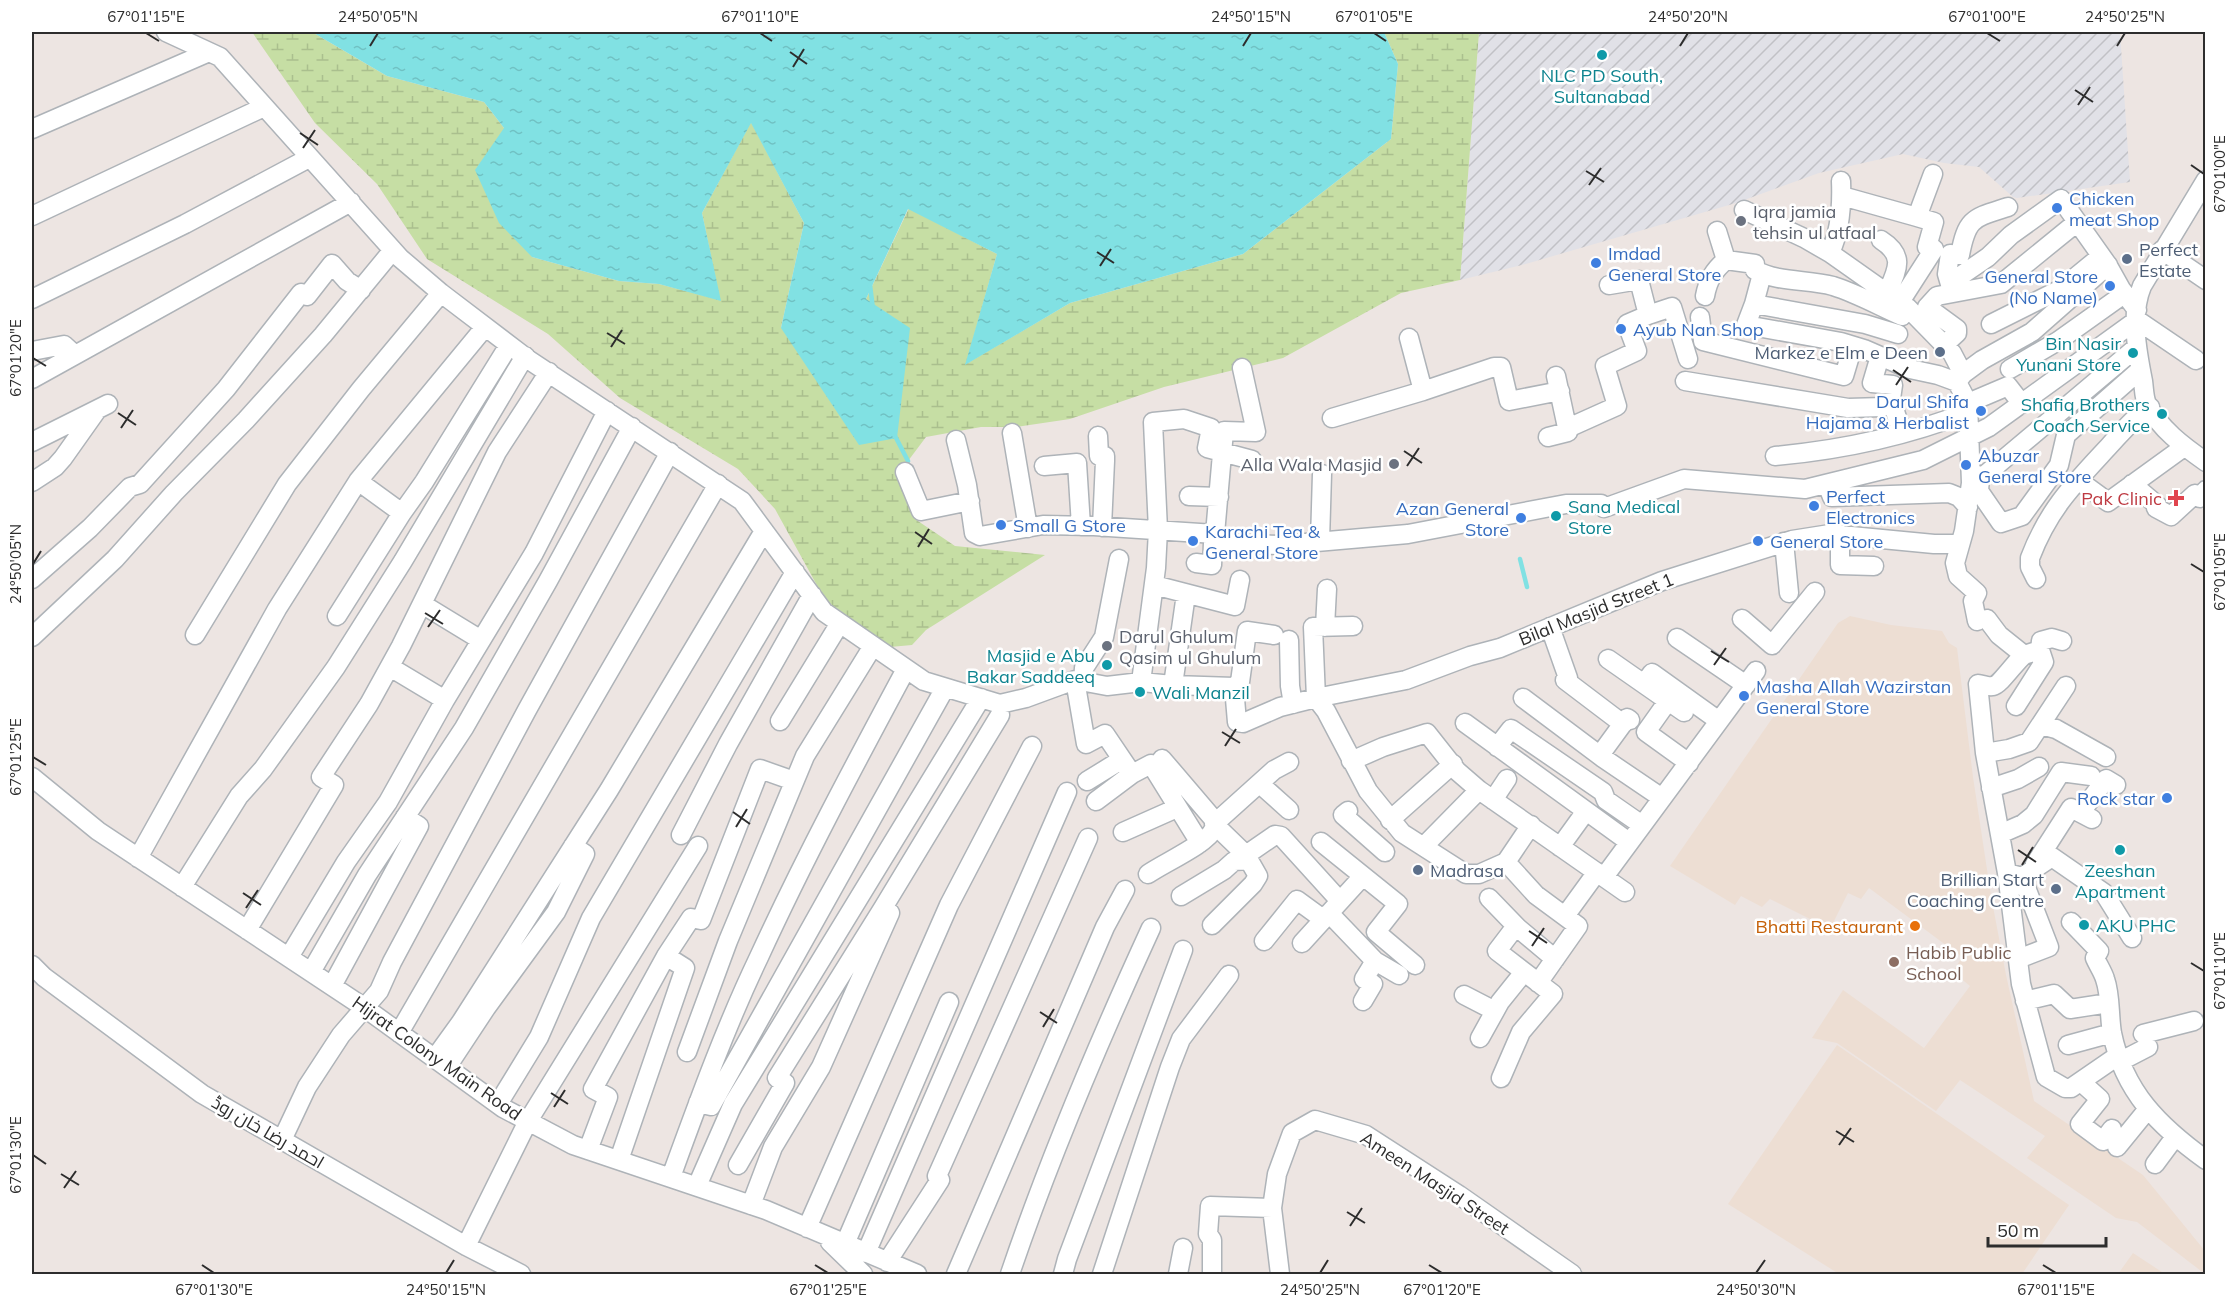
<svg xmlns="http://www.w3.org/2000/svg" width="2237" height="1306" viewBox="0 0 2237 1306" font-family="Mulish,Cairo,sans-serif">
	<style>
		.industrial { fill: url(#industrial-furrows) }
		.education { fill: #edded3 }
		.wetland { fill: url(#wetland-marsh) }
		.water { fill: url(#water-ripples) }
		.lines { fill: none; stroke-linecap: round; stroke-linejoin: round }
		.stream { stroke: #81e1e3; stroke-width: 4.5 }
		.minor-casing { stroke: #aeb3b8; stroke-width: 21 }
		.minor { stroke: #fff; stroke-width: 18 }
		.ticks { fill: none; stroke: #2d2d2d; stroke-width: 2 }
		.culture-dot { fill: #0f9aa8; stroke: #fff; stroke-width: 2 }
		.shop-dot { fill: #3f7fe0; stroke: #fff; stroke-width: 2 }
		.worship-dot { fill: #6b7280; stroke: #fff; stroke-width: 2 }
		.service-dot { fill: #5c6f8a; stroke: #fff; stroke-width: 2 }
		.health-dot { fill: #e0444e; stroke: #fff; stroke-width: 2 }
		.food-dot { fill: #e8710a; stroke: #fff; stroke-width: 2 }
		.education-dot { fill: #8d6e63; stroke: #fff; stroke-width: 2 }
		.labels { text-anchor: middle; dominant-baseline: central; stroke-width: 5; stroke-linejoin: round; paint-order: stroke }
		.culture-label { font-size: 18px; fill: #0d838f; stroke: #fff; text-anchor: end }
		.shop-label { font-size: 18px; fill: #366cbe; stroke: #fff; text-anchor: start }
		.worship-label { font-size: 18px; fill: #5b616d; stroke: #fff; text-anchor: start }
		.service-label { font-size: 18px; fill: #4e5e75; stroke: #fff; text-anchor: start }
		.health-label { font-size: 18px; fill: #be3a42; stroke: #fff; text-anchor: end }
		.street-label { font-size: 18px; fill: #2d2d2d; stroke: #fff }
		.food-label { font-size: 18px; fill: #c56008; stroke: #fff; text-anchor: end }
		.education-label { font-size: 18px; fill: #785e54; stroke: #fff; text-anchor: start }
		.neatline { fill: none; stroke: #2d2d2d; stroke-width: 2 }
		.ticks-label { font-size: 15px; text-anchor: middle; fill: #2d2d2d }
	</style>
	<defs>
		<pattern id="industrial-furrows" width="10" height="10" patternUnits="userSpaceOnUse" patternTransform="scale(1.5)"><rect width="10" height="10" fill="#e1e1e7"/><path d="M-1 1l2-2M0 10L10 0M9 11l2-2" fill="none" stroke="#c1c1c6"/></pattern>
		<pattern id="wetland-marsh" width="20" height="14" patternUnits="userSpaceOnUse" patternTransform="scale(1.5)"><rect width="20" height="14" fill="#c6dea4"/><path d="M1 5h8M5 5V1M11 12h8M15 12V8" fill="none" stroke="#aabf8e"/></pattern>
		<pattern id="water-ripples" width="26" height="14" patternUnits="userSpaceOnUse" patternTransform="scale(1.5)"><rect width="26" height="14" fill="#81e1e3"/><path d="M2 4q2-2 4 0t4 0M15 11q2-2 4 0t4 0" fill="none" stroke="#70c1c3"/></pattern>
	</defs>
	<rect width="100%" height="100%" fill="#ede5e2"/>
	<path class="industrial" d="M1479 32H2120L2130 182 2017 198 2013 197 1979 167 1944 163 1903 154 1819 173 1736 203 1522 265 1460 280Z"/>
	<path class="education" d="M1850 616 1891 625 1942 631 1949 643 1957 648 1973 777 1991 896 2006 975 2034 1101 2143 1175 2205 1251V1274L2137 1222 2116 1218 2027 1158 2045 1136 1960 1080 1936 1111 1837 1043 1812 1038 1843 990 1924 1048 1970 986 1953 972 1962 957 1869 888 1861 899 1848 893 1830 929 1770 899 1762 907 1741 896 1735 905 1670 866 1838 623Z
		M1837 1045 2069 1205 2022 1274H1839L1728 1204Z
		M2133 1253 2165 1274H2118Z"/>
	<path class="wetland" d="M252 32H312L387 76 484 102 504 128 532 257 619 281 659 284 720 300 702 213 751 122 804 223 781 328 866 299 909 208 997 254 966 364 1070 303 1243 254 1391 139 1398 64 1384 32H1479L1460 280 1401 293 1283 358 1164 387 1070 419 1016 427H981L926 437 908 461 901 479 915 519 955 546 1045 555 926 630 912 645 890 647 825 600 775 509 738 469 620 398 548 334 427 259 377 184 315 123Z"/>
	<path class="water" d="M312 32H1384L1398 64 1391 139 1243 254 1070 303 965 365 997 254 908 209 866 299 910 328 897 438 859 445 781 328 804 223 751 123 702 213 721 301 659 284 619 281 532 257 499 223 475 170 504 128 484 102 387 76Z"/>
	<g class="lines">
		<path class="stream" d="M870 285 873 309
			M894 434 908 461
			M1520 559 1527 587"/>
		<defs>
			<path id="minor" d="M166 32 220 57 400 258 441 293 529 360 742 501 824 612 924 681 1000 704 1026 698 1075 680 1107 686 1141 682 1173 685 1234 687 1237 722 1243 723 1280 707 1316 698 1406 680 1470 656 1500 648 1662 581 1792 540 1830 534 1934 544H1960
				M32 129 209 52
				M2206 180 2142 286C2130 315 2137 351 2143 381 2144 388 2144 398 2147 404 2160 429 2183 446 2206 462
				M1842 196 1917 217 1933 174
				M1744 210 1804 238 1830 253 1908 308
				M32 216 264 107
				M1717 231 1726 260 1755 264V270C1779 283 1808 279 1833 286 1858 294 1879 306 1902 316L1908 308 1952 353 1963 374 1957 382 1968 403 1971 483 1964 531 1955 563 1958 576 1977 593 1973 601 1977 621
				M1881 240C1906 256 1897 270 1887 293
				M2162 250 2206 280
				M1830 253C1840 232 1842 205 1841 181
				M1762 274 1754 304 1865 324 1898 334
				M1950 283 1988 257 2011 235 2061 199 2107 264 2121 289 2137 310
				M1609 285 1639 280 1648 315 1672 307 1688 359
				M1952 291 1947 274 1950 254 1960 255C1967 217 1974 218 2008 207
				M1705 296C1708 280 1714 270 1726 260
				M32 299 185 224 309 158
				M1900 302 1934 249 1927 247 1934 222 1917 217
				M1754 304 1746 325 1841 342 1864 349 1910 369 1938 375 1957 382
				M1700 317 1703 341 1844 376 1853 346
				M1991 324 2061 289 2100 257
				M1409 338 1423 391
				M1944 345 1957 333V329L1927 307 1937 296 2001 284 2076 223
				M32 351 64 345 75 355
				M1880 356 1872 383 1893 385 1891 399 1902 433
				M2010 369 2058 341 2124 294
				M1963 374 1982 360 2032 332 2108 265
				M32 379 351 202
				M1685 381 1848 408 1883 407 1891 399
				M1968 403 2008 386 2022 404
				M1332 418 1423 391 1494 367H1501L1509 401 1560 391
				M1568 428 1617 406 1605 366 1637 351 1627 324 1648 315
				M1012 433 1028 528
				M1098 436 1099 456H1105V461L1102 527
				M1548 437 1568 432 1556 376
				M956 440 967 485 974 533 980 536 1043 525 1094 526 1215 534 1213 543 1282 545 1408 534 1566 504H1601L1604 508 1684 479 1805 489 1923 460 1989 427 2137 320 2196 360
				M32 442 108 404
				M1775 456C1841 450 1907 436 1968 412
				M1044 466 1077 463 1081 526
				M905 472 921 511 970 501
				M1971 477 1985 475 2137 347
				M1980 477 1979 491 2001 523 2022 516 2059 465 2066 435 2140 370
				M2078 480 2108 502 2184 447
				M358 481 402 513
				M32 482 55 467 63 458 97 410
				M1827 484 1832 497 1949 493 1959 497 1968 507
				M2132 484 2157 505
				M1189 496 1219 497
				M2156 508 2171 516 2195 494 2200 498 2206 490
				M1215 534 1224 431 1256 432 1242 368
				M1840 534V565L1874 566
				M1320 541 1322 474
				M1784 542 1789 593
				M1196 563 1212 565 1213 543
				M32 579 90 528 130 487 140 484 226 389 301 293 307 296 332 264 347 281 361 290
				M2036 579 2030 567V558C2049 508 2074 484 2110 445 2122 432 2134 417 2150 407
				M1154 585 1235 606 1240 580
				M422 604 481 640
				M337 616 402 513 424 482 509 345
				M1742 619 1772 645 1815 592
				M1987 619 1999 635 2024 655 2040 650 2041 641 2052 638 2062 641
				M1353 626 1313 627 1316 698 1326 711 1368 791 1402 833 1466 874H1479L1506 862 1531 825
				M1325 627 1327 589
				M1550 627 1568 678
				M195 635 287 484 361 389 441 293
				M32 637 115 559 174 493 246 420 323 335 393 250
				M1677 638 1746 685
				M1289 640 1290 686 1293 704
				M2024 655C2016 661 2000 685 1993 686 1989 687 1983 685 1978 684L1985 753 2007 873 2021 984 2046 1077 2065 1088H2071L2119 1055
				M1608 659 1684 712
				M390 667 445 700
				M1075 680 1086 744 1105 734 1132 774
				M1565 680 1623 724
				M1083 681 1084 668 1104 637 1119 559
				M1141 682 1156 568 1158 530 1153 422 1184 419 1211 428 1207 448 1252 460
				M1644 684 1652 673 1719 721
				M1173 685 1186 594
				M1234 687 1240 682 1247 631 1274 635
				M1523 698 1603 758 1662 798
				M1668 701 1646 732 1689 763
				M2016 706 2044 662 2040 650
				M780 721 840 623
				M1465 723 1629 842
				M2041 725 2056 729 2106 757
				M1497 747 1511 729 1603 792 1606 800 1642 825
				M1985 753 2009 749 2029 742 2066 686
				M1600 755 1627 718 1630 720
				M1351 761 1383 747 1427 733 1457 771 1479 790
				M32 777 98 831 365 1008 503 1108 573 1145 766 1210 917 1274
				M1087 781 1121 760
				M1260 784 1289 810
				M1991 788 2018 779 2039 767
				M1493 800 1507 779
				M1096 801 1132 774 1151 764 1200 843
				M1348 811 1343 815 1385 852
				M2081 812 2106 779 2116 785
				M1390 820 1453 764
				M1123 832 1177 808
				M2000 834 2023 824 2034 815 2061 772 2091 776
				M681 835 728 744 812 595
				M1321 842 1398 904 1376 932 1415 965
				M1424 846 1479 790 1625 892
				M1560 847 1586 811
				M1246 855 1275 835 1281 836 1340 901
				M138 858 277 609 358 481 485 327
				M1506 862 1536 895 1578 926 1538 983
				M2035 864 2071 808 2092 819
				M2007 873 2022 877 2052 857 2104 893 2132 938
				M1148 874C1162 864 1208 843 1213 830 1215 828 1214 824 1215 821L1162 759
				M1604 877 1756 671
				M182 887 239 796 263 769 336 667 403 561 525 356
				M1181 896 1224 870 1234 861 1249 860
				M1489 898 1518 928 1555 959
				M1329 913 1375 961 1364 979 1373 984 1363 1001
				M1565 916 1597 872
				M2071 922 2099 951 2095 958C2098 965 2103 972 2105 979 2111 996 2109 1016 2112 1033 2124 1092 2159 1126 2206 1160
				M1212 925 1253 884 1258 876 1246 855 1214 824 1274 770 1289 762
				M247 930 334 785 321 777 369 704 401 646 497 452 549 372
				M1264 941 1297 900 1323 919
				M1302 943 1363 876
				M289 957 346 862 388 802 445 700 534 553 607 411
				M2018 959 2049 947 2022 877
				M1375 961 1399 975
				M32 965 44 977 202 1094 466 1246 521 1274
				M311 972 367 875 464 728 548 581 632 427
				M332 986 419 826 405 817
				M1464 995 1495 1011
				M2025 1001 2054 994 2070 1009 2109 1003
				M399 1033 718 484
				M2143 1034 2194 1021
				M1480 1038 1500 1002 1524 972
				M2068 1045 2112 1033
				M687 1052 728 941 805 756 873 646
				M435 1058 461 1022 609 790 764 531
				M2121 1061 2148 1047
				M447 1067 486 1008 556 912 585 854 573 846
				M1501 1078 1521 1032 1553 994 1497 951 1516 926
				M2081 1082 2100 1099 2080 1124 2103 1141 2112 1129
				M698 1103 711 1106 945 688
				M498 1104 539 1037 591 918 795 572
				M282 1140 307 1087 341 1035 379 991 392 962 527 710 670 452
				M2117 1147 2148 1109
				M588 1150 608 1097 593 1089 666 956 691 918 701 920 760 769 794 781
				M619 1160 685 968 666 956
				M2155 1164 2175 1137
				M738 1165 785 1083 777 1078 883 908 1000 715
				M671 1177C698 1103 725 1028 759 957 804 859 855 764 906 669
				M697 1186 733 1104 981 698
				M751 1205 773 1147 821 1067 890 913
				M807 1228 949 905 1032 746
				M830 1242 863 1274
				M845 1244 949 1002
				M466 1246 528 1121 698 846
				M866 1253 1067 792
				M887 1262 940 1180 937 1176 1088 838
				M956 1274 1105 927 1125 890
				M1010 1274C1050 1156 1099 1041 1151 928
				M1063 1274 1067 1259 1183 950
				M1102 1274 1170 1067 1181 1039 1229 975
				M1178 1274 1183 1248
				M1212 1274V1240L1208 1234 1210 1206 1272 1208
				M1280 1274 1272 1208 1277 1174 1292 1133 1315 1120 1366 1135 1459 1195 1572 1274"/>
		</defs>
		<use href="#minor" class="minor-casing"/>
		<use href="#minor" class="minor"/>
	</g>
	<path class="ticks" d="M146 33 159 41M760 33 772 41M1374 33 1386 41M1987 33 2000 41M370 46 378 33M1243 46 1251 33M1680 46 1688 33M2117 46 2125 33M790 52 807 64M793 67 804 49M2075 90 2093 102M2078 105 2090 87M300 133 318 145M303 148 315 130M2191 165 2204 174M1586 171 1604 182M1589 185 1601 168M1097 252 1114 263M1100 266 1111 249M607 333 625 344M611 347 622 330M33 358 46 366M1893 370 1911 382M1896 385 1908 367M118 413 136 425M121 428 133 410M1404 451 1422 463M1407 466 1419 448M915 532 932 544M918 547 929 529M33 564 41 551M2191 564 2204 572M425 613 443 624M428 627 440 610M1711 651 1729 662M1714 665 1726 648M1222 732 1240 743M1225 746 1236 729M33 757 46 765M733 812 750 824M736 827 747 809M2018 850 2036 862M2022 865 2033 847M243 893 261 905M246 908 258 890M1529 931 1547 943M1532 946 1544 928M2191 963 2204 971M1040 1012 1057 1023M1043 1027 1054 1009M551 1093 568 1104M554 1107 565 1090M1836 1131 1854 1142M1839 1145 1851 1128M33 1155 46 1164M61 1174 79 1185M64 1188 76 1171M1347 1212 1365 1223M1350 1226 1362 1208M202 1265 214 1273M815 1265 828 1273M1429 1265 1442 1273M2043 1265 2056 1273M446 1273 454 1260M1320 1273 1328 1260M1756 1273 1765 1260"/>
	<g class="culture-dot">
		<circle cx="1602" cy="55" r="6"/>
		<circle cx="2133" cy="353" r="6"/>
		<circle cx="2162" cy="414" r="6"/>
		<circle cx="1556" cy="516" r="6"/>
		<circle cx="1107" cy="665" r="6"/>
		<circle cx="1140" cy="692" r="6"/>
		<circle cx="2120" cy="850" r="6"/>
		<circle cx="2084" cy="925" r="6"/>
	</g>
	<g class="shop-dot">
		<circle cx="2057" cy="208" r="6"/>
		<circle cx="1596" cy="263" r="6"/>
		<circle cx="2110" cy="286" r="6"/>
		<circle cx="1621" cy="329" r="6"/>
		<circle cx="1981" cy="411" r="6"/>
		<circle cx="1966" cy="465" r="6"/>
		<circle cx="1814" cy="506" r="6"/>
		<circle cx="1521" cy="518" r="6"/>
		<circle cx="1001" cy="525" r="6"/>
		<circle cx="1193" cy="541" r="6"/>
		<circle cx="1758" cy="541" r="6"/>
		<circle cx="1744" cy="696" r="6"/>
		<circle cx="2167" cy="798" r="6"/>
	</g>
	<g class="worship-dot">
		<circle cx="1741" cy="221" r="6"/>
		<circle cx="1394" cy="464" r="6"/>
		<circle cx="1107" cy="646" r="6"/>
	</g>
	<g class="service-dot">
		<circle cx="2127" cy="259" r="6"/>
		<circle cx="1940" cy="352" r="6"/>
		<circle cx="1418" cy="870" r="6"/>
		<circle cx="2056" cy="889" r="6"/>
	</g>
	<path class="health-dot" d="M2173 489h6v6h6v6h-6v6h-6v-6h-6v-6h6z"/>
	<circle class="food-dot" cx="1915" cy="926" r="6"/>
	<circle class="education-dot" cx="1894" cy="962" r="6"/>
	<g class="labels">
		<g class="culture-label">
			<text x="1602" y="75" text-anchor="middle">NLC PD South,<tspan x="1602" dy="21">Sultanabad</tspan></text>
			<text x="2121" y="343">Bin Nasir<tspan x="2121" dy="21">Yunani Store</tspan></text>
			<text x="2150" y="404">Shafiq Brothers<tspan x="2150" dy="21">Coach Service</tspan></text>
			<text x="1568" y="506" text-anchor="start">Sana Medical<tspan x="1568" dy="21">Store</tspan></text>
			<text x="1095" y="655">Masjid e Abu<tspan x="1095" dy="21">Bakar Saddeeq</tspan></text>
			<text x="1152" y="692" text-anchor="start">Wali Manzil</text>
			<text x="2120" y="870" text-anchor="middle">Zeeshan<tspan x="2120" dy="21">Apartment</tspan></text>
			<text x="2096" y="925" text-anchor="start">AKU PHC</text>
		</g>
		<g class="shop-label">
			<text x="2069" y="198">Chicken<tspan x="2069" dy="21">meat Shop</tspan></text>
			<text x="1608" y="253">Imdad<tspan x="1608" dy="21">General Store</tspan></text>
			<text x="2098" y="276" text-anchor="end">General Store<tspan x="2098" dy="21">(No Name)</tspan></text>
			<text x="1633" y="329">Ayub Nan Shop</text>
			<text x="1969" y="401" text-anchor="end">Darul Shifa<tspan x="1969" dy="21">Hajama &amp; Herbalist</tspan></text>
			<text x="1978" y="455">Abuzar<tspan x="1978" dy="21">General Store</tspan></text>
			<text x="1826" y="496">Perfect<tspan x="1826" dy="21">Electronics</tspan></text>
			<text x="1509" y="508" text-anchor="end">Azan General<tspan x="1509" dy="21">Store</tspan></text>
			<text x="1013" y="525">Small G Store</text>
			<text x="1205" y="531">Karachi Tea &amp;<tspan x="1205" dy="21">General Store</tspan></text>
			<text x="1770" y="541">General Store</text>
			<text x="1756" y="686">Masha Allah Wazirstan<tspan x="1756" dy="21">General Store</tspan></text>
			<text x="2155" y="798" text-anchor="end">Rock star</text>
		</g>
		<g class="worship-label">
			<text x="1753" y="211">Iqra jamia<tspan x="1753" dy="21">tehsin ul atfaal</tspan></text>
			<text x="1382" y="464" text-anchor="end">Alla Wala Masjid</text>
			<text x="1119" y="636">Darul Ghulum<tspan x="1119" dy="21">Qasim ul Ghulum</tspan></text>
		</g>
		<g class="service-label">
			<text x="2139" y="249">Perfect<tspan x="2139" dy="21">Estate</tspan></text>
			<text x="1928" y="352" text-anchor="end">Markez e Elm e Deen</text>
			<text x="1430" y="870">Madrasa</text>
			<text x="2044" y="879" text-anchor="end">Brillian Start<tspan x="2044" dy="21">Coaching Centre</tspan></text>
		</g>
		<g class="health-label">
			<text x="2162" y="498">Pak Clinic</text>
		</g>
		<g class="street-label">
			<text transform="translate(1596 609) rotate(-22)">Bilal Masjid Street 1</text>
			<text transform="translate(437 1058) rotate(35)">Hijrat Colony Main Road</text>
			<text transform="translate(268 1132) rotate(30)">احمد رضا خان روڈ</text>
			<text transform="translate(1435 1183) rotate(33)">Ameen Masjid Street</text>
		</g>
		<g class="food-label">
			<text x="1903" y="926">Bhatti Restaurant</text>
		</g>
		<g class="education-label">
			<text x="1906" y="952">Habib Public<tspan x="1906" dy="21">School</tspan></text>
		</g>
	</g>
	<rect width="2237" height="1306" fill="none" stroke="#ffffff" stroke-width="66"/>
	<path d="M1988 1237v9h118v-9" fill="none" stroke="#2d2d2d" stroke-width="3"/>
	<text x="1997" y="1237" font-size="18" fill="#2d2d2d" stroke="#ffffff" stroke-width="4.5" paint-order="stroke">50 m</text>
	<rect x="33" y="33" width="2171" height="1240" class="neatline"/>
	<g class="ticks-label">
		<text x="146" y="22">67°01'15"E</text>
		<text x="378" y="22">24°50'05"N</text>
		<text x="760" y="22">67°01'10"E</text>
		<text x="1251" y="22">24°50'15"N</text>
		<text x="1374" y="22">67°01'05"E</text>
		<text x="1688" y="22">24°50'20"N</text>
		<text x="1987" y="22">67°01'00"E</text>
		<text x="2125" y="22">24°50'25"N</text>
		<text transform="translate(2220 174) rotate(-90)" y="5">67°01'00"E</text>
		<text transform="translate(16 358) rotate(-90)" y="5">67°01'20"E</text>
		<text transform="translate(16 564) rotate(-90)" y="5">24°50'05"N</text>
		<text transform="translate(2220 572) rotate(-90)" y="5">67°01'05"E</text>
		<text transform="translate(16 757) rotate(-90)" y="5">67°01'25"E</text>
		<text transform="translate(2220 971) rotate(-90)" y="5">67°01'10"E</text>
		<text transform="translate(16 1155) rotate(-90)" y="5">67°01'30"E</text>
		<text x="214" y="1295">67°01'30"E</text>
		<text x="446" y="1295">24°50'15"N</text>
		<text x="828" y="1295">67°01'25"E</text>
		<text x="1320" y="1295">24°50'25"N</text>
		<text x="1442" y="1295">67°01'20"E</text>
		<text x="1756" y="1295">24°50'30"N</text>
		<text x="2056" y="1295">67°01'15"E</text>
	</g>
</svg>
